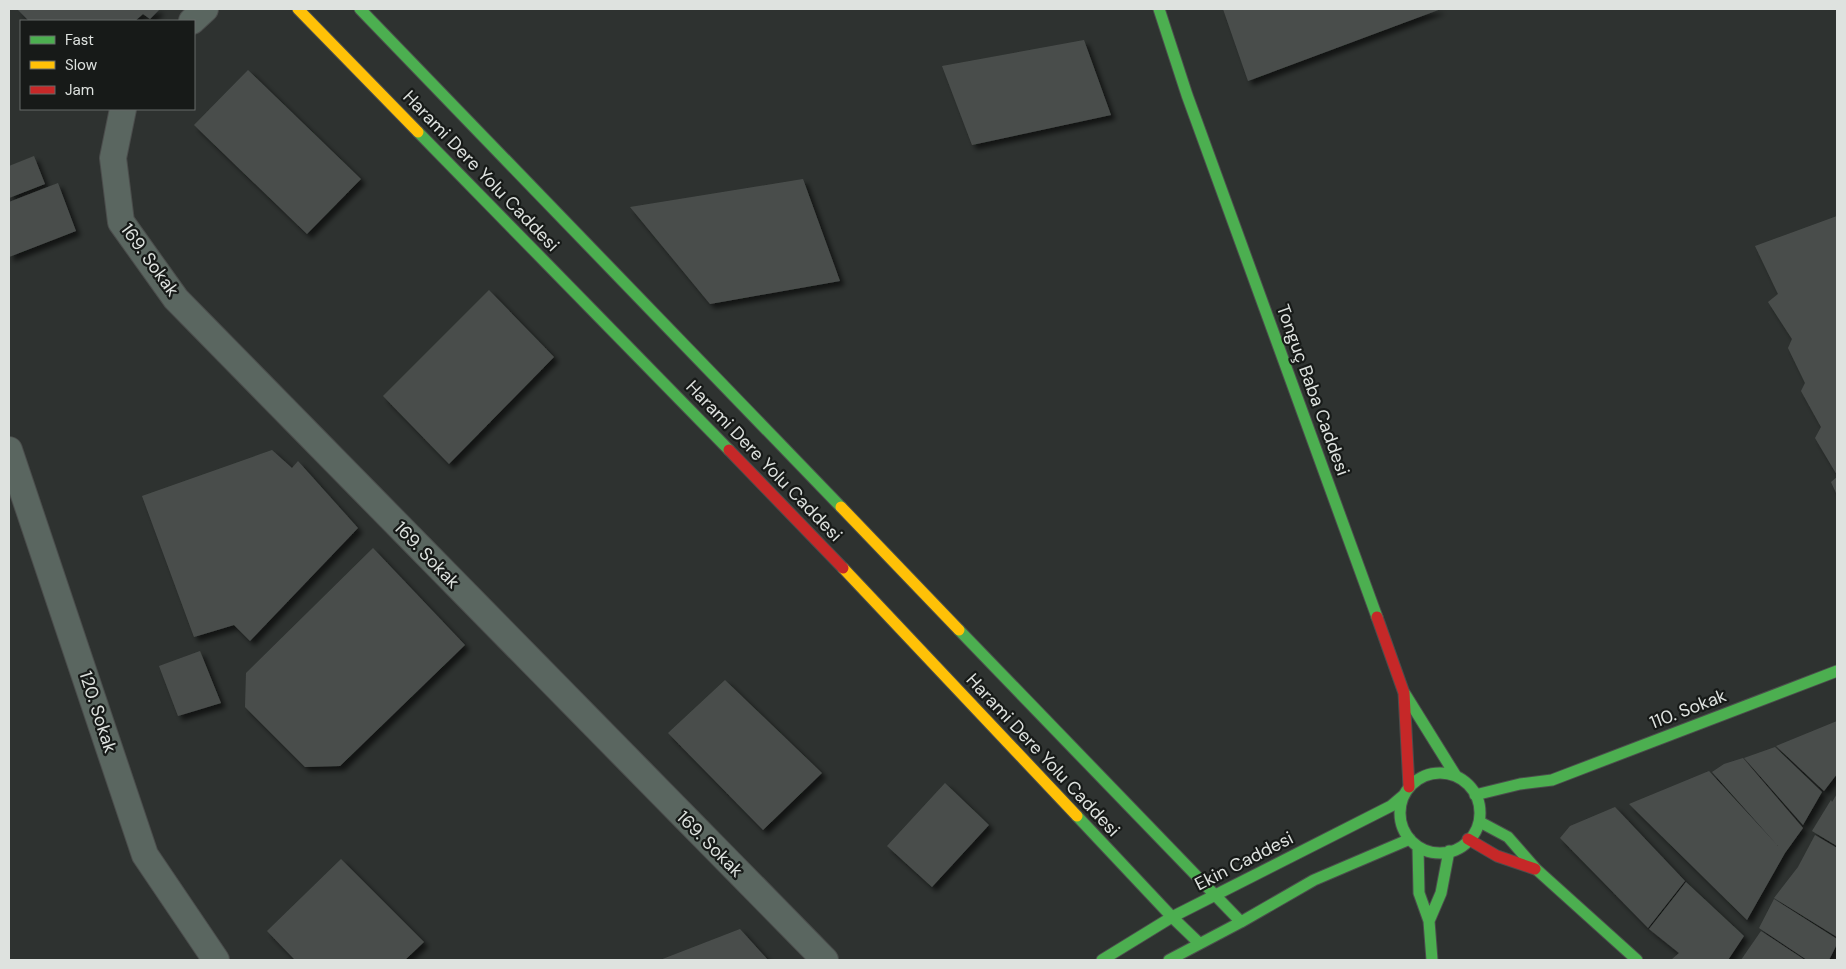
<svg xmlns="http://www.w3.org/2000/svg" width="1846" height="969" viewBox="0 0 1846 969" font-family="'DM Sans',sans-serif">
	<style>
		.building { fill: #4a4e4c; filter: url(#shadow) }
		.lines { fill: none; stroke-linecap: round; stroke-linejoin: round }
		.street-casing { stroke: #4b4d4c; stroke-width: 28 }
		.fast-casing { stroke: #4b4d4c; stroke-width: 13 }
		.slow-casing { stroke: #4b4d4c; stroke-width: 13 }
		.jam-casing { stroke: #4b4d4c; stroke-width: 13 }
		.street { stroke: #5a6660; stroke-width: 26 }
		.fast { stroke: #4caf50; stroke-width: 11 }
		.slow { stroke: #ffc107; stroke-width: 11 }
		.jam { stroke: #c62828; stroke-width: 11 }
		.labels { text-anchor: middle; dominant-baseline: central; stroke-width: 4.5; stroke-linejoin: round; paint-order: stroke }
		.street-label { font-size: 18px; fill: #dee2df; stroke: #171a18 }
	</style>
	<defs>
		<filter id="shadow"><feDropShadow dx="4.5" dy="4.5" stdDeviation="2.5" flood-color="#0009"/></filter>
	</defs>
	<rect width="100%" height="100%" fill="#2e3230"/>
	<path class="building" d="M17 9H160L150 19 143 14 135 21H29Z
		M1223 9H1441L1248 81Z
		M1084 40 1111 115 972 145 942 66Z
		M248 70 361 179 307 234 194 125Z
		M34 156 45 184 9 198V166Z
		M803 179 840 281 710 304 630 207Z
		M58 183 76 231 9 257V202Z
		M1837 216V475L1815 438 1821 427 1801 391 1805 383 1788 348 1792 339 1768 302 1778 294 1755 246Z
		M489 290 554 357 449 464 383 396Z
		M272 450 292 468 298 461 358 528 250 641 234 625 194 637 142 496Z
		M1837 477V495L1831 482Z
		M373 548 465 645 340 766 305 767 245 707 246 673Z
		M200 651 221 703 178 716 159 666Z
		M725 680 822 773 763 830 668 733Z
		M1837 721V774L1824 791 1776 746Z
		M1775 747 1822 792 1803 825 1744 758Z
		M1743 758 1803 828 1785 853 1747 920 1629 804 1709 771 1778 846 1712 772 1724 764Z
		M945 783 989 825 932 887 887 846Z
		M1837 794V846L1812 831 1831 800 1832 802Z
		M1615 807 1685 881 1648 928 1560 838 1570 826Z
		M1815 835 1837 848V937L1774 898 1798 867Z
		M341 859 424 942 405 960H295L267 931Z
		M1686 882 1744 936 1728 960H1671L1679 953 1649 929Z
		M1774 899 1837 939V944L1829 960H1807L1759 928Z
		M740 929 768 960H660Z
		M1761 931 1805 960H1741Z"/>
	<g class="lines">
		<defs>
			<path id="street" d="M192 21 205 9
				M123 109 113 158 121 222 176 299 825 960
				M9 450 145 855 216 960"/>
			<path id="fast" d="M360 9 841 507
				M1159 9 1187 95 1377 617
				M418 132 729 450
				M959 630 1241 922
				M1405 694 1456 776
				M1400 813a40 40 0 1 1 80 0a40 40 0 1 1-80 0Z
				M1475 795 1520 784 1552 780 1837 671
				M1077 816 1172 917 1199 943
				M1480 822 1508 837 1536 869 1637 960
				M1418 847 1419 893 1429 921 1432 960
				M1429 921 1441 893 1449 851
				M1102 960 1172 917 1391 806 1404 795
				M1169 960 1241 922 1314 880 1410 839"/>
			<path id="slow" d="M298 9 418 132
				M841 507 959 630
				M843 568 1077 816"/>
			<path id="jam" d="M729 450 843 568
				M1377 617 1404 693 1409 787
				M1468 839 1497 856 1535 869"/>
		</defs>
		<use href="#street" class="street-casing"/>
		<use href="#fast" class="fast-casing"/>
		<use href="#slow" class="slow-casing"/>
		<use href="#jam" class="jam-casing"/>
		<use href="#street" class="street"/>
		<use href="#fast" class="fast"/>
		<use href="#slow" class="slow"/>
		<use href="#jam" class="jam"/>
	</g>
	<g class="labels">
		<g class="street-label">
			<text transform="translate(481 171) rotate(46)">Harami Dere Yolu Caddesi</text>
			<text transform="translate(150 260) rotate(54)">169. Sokak</text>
			<text transform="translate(1313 390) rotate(70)">Tonguç Baba Caddesi</text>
			<text transform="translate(764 461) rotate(46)">Harami Dere Yolu Caddesi</text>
			<text transform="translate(427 555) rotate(46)">169. Sokak</text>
			<text transform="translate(1688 709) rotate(-21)">110. Sokak</text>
			<text transform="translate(98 712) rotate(72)">120. Sokak</text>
			<text transform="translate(1043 755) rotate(47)">Harami Dere Yolu Caddesi</text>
			<text transform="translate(710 844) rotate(45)">169. Sokak</text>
			<text transform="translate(1244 861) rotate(-27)">Ekin Caddesi</text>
		</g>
	</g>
	<rect width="1846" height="969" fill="none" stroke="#dee2df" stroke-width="20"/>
	<rect x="20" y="20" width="175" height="90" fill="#171a18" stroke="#676a68"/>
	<rect x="30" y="36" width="25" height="8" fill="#4caf50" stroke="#676a68"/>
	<text x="65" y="45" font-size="15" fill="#dee2df">Fast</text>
	<rect x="30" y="61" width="25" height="8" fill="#ffc107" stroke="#676a68"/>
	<text x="65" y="70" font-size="15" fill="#dee2df">Slow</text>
	<rect x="30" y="86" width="25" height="8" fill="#c62828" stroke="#676a68"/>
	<text x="65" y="95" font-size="15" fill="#dee2df">Jam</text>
</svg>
